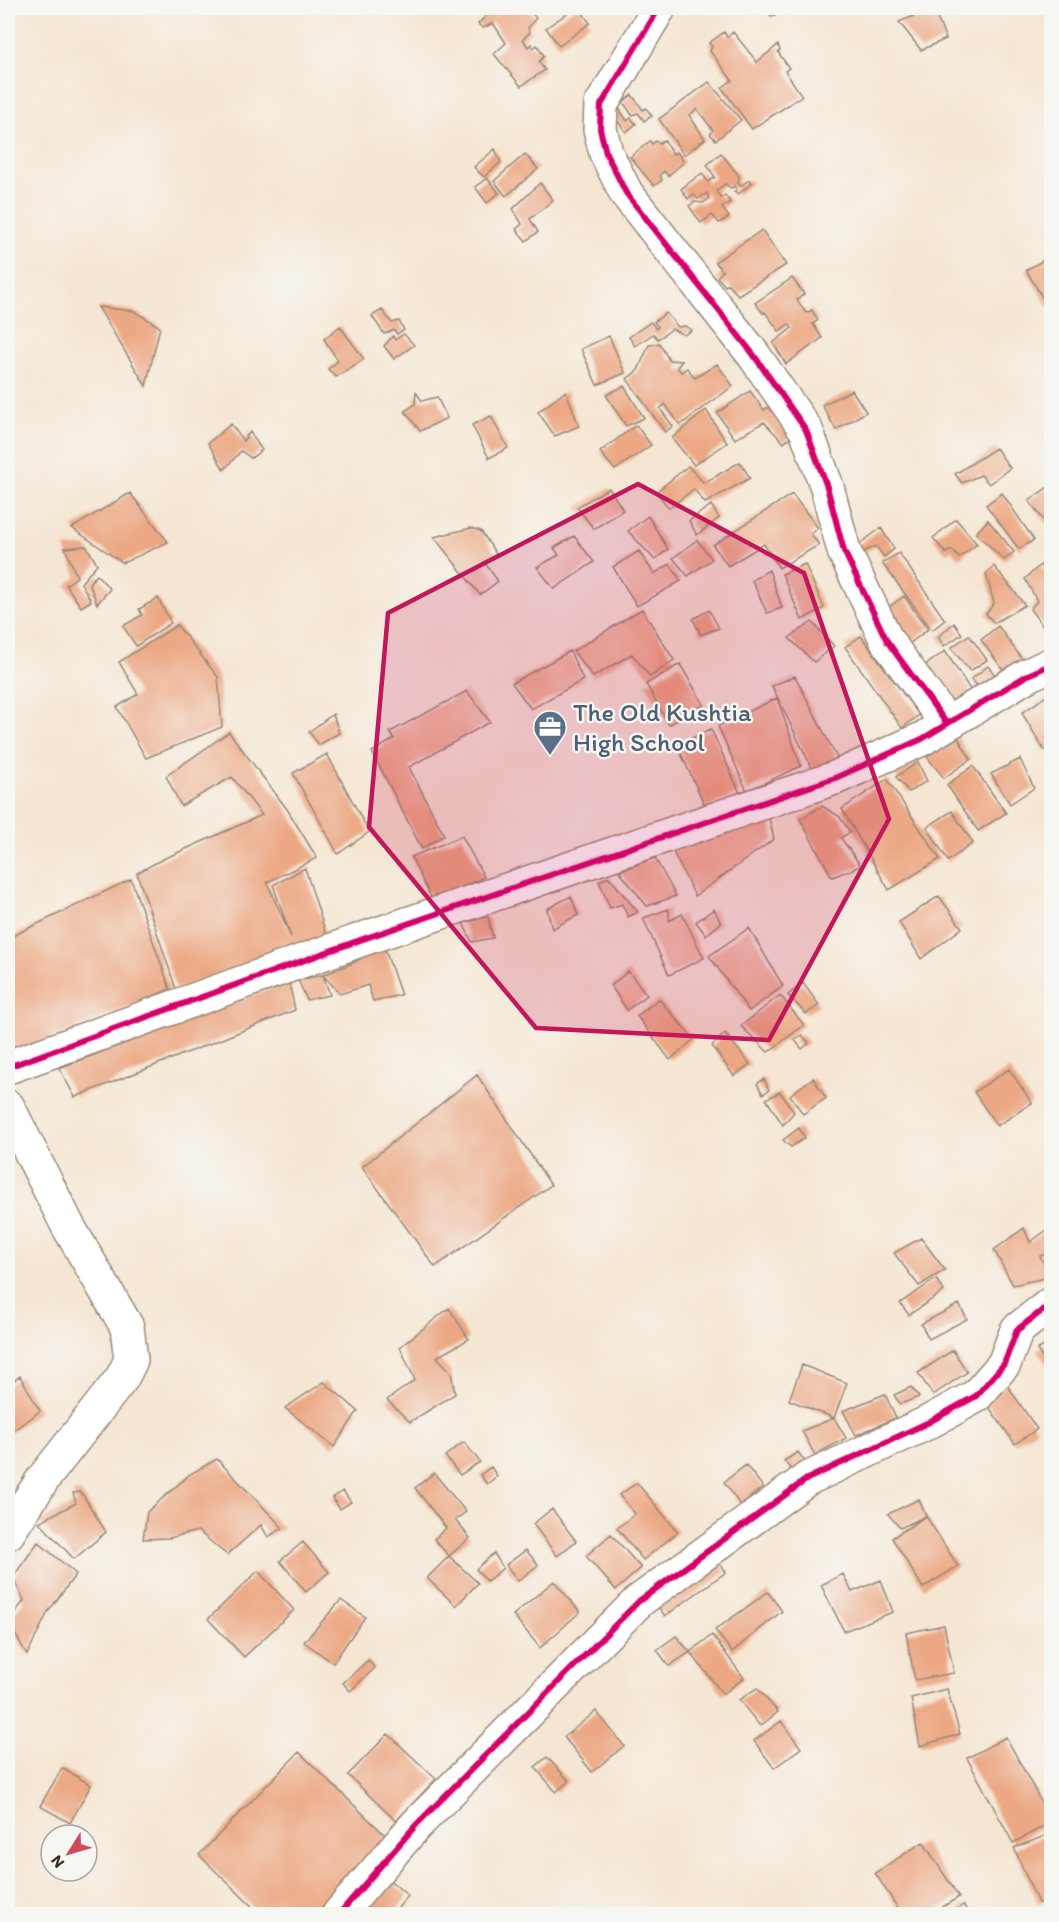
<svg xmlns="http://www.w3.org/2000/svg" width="1059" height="1922" viewBox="0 0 1059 1922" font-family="Itim,sans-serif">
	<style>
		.building { fill: #eca884 }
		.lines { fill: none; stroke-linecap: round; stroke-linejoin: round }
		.minor-casing { stroke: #988878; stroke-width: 36 }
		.minor { stroke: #fff; stroke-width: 33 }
		.cycleway-casing { stroke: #f6f6f2; stroke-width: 10 }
		.cycleway { stroke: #d6006c; stroke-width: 6 }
		.marked { fill: #c2185b; fill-opacity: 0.2; stroke: #c2185b; stroke-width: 4.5; stroke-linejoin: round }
		.labels { text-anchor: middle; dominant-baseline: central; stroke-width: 5; stroke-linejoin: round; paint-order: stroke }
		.service-label { font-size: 26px; fill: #4e5e75; stroke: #f6f6f2; text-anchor: start }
	</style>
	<rect width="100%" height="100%" fill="#f6f6f2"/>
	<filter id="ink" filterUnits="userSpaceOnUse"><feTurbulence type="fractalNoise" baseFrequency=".0167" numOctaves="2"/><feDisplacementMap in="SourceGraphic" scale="12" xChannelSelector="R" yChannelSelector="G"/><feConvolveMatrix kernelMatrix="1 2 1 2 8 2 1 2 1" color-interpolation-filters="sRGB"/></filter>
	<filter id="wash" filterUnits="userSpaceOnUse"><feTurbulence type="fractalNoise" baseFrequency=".008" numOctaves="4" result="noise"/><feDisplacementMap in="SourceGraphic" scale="24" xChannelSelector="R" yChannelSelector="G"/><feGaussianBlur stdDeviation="1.35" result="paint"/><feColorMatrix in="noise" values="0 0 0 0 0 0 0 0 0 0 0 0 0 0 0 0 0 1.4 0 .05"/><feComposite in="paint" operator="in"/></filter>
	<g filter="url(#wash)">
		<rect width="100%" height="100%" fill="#f5e6d3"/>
		<g id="blocks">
			<path class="building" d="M488 8H527L536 18 528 28 530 32 523 39 528 47 531 44 533 48 537 45 544 56 539 62 545 70 521 86 494 54 506 43 493 23 483 28 478 24 490 12Z
				M575 8H579L590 23 559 46 546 28Z
				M765 8H784L772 17Z
				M933 8 946 39 921 50 899 22Z
				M724 32 727 37 733 32 757 62 778 45 780 50 778 52 789 68 785 71 802 96 752 129 722 88 732 80 710 51 712 47 709 43Z
				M709 82 741 120 716 140 710 134 713 130 697 109 689 115 705 139 684 155 659 119Z
				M632 95 643 110 646 108 652 116 644 121 638 113 632 115 623 102Z
				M618 107 627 121 631 118 636 124 626 132 612 114Z
				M664 140 673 154 677 152 684 162 668 176 664 171 660 175 662 180 654 186 630 157 650 141 652 144 656 141 659 143Z
				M495 149 501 162 484 177 474 167Z
				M721 153 739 176 738 183 740 186 749 180 752 183 738 194 734 192 737 190 734 186 731 188 725 184 716 191 721 198 725 195 730 202 722 208 729 217 719 223 712 215 701 223 689 206 695 202 703 203 709 199 707 193 698 199 693 194 688 199 681 189 702 173 708 182 715 177 707 165Z
				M525 154 538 169 506 196 494 181Z
				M487 178 499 193 487 203 475 187Z
				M540 183 553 200 530 219 538 232 526 241 516 229 522 224 513 209Z
				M762 230 786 265 738 295 728 284 725 286 717 277 723 271 715 262Z
				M1052 255V308L1049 309 1026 270Z
				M792 278 804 294 797 300 806 313 812 310 818 320 813 324 822 338 786 364 773 343 792 328 789 324 779 331 765 312 763 313 755 303Z
				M98 307 134 311 160 327 146 386Z
				M382 310 392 323 399 321 404 330 397 334 394 330 384 334 372 316Z
				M666 313 678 327 685 326 692 330 684 335 672 329 658 339 653 334 635 346 629 337 651 322 656 329 658 327 654 322Z
				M340 326 364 359 336 377 328 369 338 361 324 339Z
				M404 334 414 345 394 359 384 346 393 336 395 340Z
				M609 336 625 373 597 385 581 349Z
				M659 343 669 360 682 361 677 367 681 372 687 368 695 378 717 364 733 386 680 425 665 404 660 409 673 426 665 432 627 379 638 370 649 345Z
				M624 386 644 418 626 426 606 395Z
				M852 390 866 412 836 430 822 405Z
				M566 391 579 426 555 436 538 412Z
				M750 391 764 410 774 404 793 435 784 443 764 422 735 439 717 413Z
				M416 392 422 401 437 397 447 418 420 431 405 411 415 404Z
				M706 410 727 443 694 465 672 438Z
				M491 416 508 448 489 458 472 425Z
				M231 424 243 441 250 432 262 450 251 458 241 451 224 470 208 443Z
				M636 425 651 445 615 470 600 452Z
				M996 448 1010 468 989 484 981 475 962 483 955 474Z
				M740 462 750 478 705 503 694 489 669 508 656 492 688 466 704 483Z
				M1052 484V531L1029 501Z
				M609 488 623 510 594 529 577 507Z
				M130 493 168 542 123 563 72 528Z
				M1002 493 1034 540 1019 549 986 505Z
				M792 494 818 528 811 534 819 545 779 568 764 544 728 566 713 545Z
				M711 505 719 518 697 535 689 521Z
				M648 516 668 549 655 560 628 531Z
				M956 519 977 544 959 558 952 550 946 553 933 538Z
				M988 520 1014 552 1004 560 976 533Z
				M471 528 481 531 496 554 484 562 498 581 480 595 434 537Z
				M881 528 894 549 884 557 876 546 858 555 854 548Z
				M574 536 594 562 554 589 537 567 559 555 554 548Z
				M697 540 712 559 688 576 673 558Z
				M86 546 97 564 81 583 91 601 81 607 66 585 77 577 65 548Z
				M639 551 654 574 670 564 681 581 637 606 613 567Z
				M899 553 945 620 932 630 882 563Z
				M805 564 824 608 802 620 782 574Z
				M1040 565 1052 580V639L1030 609 1037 601 1025 579Z
				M994 566 1025 605 994 623 986 614 994 603 986 574Z
				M769 570 782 608 767 613 752 580Z
				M97 575 110 589 97 604 89 583Z
				M904 596 928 629 904 648 881 613Z
				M158 598 171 623 136 646 123 626 142 615 139 609Z
				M642 609 674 660 650 677 632 654 593 677 573 651Z
				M709 610 719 628 701 635 693 619Z
				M812 622 834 646 814 662 789 638Z
				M954 623 962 634 944 646 938 637Z
				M177 625 218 677 222 727 146 758 117 707 138 694 119 662Z
				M998 626 1025 663 1007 675 981 640Z
				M969 635 987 660 970 671 951 648Z
				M861 636 919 715 902 728 845 647Z
				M570 651 583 680 531 709 512 683Z
				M945 651 975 697 951 712 919 670Z
				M680 664 704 705 669 725 646 684Z
				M988 666 1000 681 984 693 971 679Z
				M795 676 840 764 817 779 772 686Z
				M467 691 490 722 409 767 444 835 422 849 372 752 394 739 390 732Z
				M1052 692V746L1044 750 1022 713Z
				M777 698 801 766 747 791 718 726Z
				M333 714 339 733 319 745 309 732Z
				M711 729 740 793 706 808 677 745Z
				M229 732 287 809 317 858 267 882 291 937 273 885 305 868 327 937 176 989 137 873 161 860 262 815 232 777 181 806 166 776Z
				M956 735 971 759 944 778 927 757Z
				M327 754 369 832 338 854 293 773Z
				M1020 759 1034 788 1010 804 991 774Z
				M918 762 927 781 909 792 896 777Z
				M973 766 1006 813 978 831 947 785Z
				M887 779 940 859 889 890 842 809Z
				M822 806 839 816 850 832 841 838 861 866 832 877 800 819Z
				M952 811 973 843 948 861 927 827Z
				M769 818 774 839 695 896 672 850Z
				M462 836 484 877 433 901 411 857Z
				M655 858 676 896 647 906 619 871Z
				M609 877 638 912 628 917 622 904 610 908 599 881Z
				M131 879 170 989 17 1053 8 1035V938Z
				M571 896 578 915 552 929 547 909Z
				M939 896 962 928 921 959 899 922Z
				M669 909V921L682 914 704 958 669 975 643 918Z
				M714 909 721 923 706 935 696 922Z
				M488 917 493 938 472 942 463 923Z
				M749 928 783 986 749 1011 709 956Z
				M383 944 401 995 373 1001 368 985 340 994 323 975 330 995 307 1000 298 980 323 975 355 962Z
				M628 971 647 995 627 1010 611 986Z
				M289 982 295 1010 75 1097 59 1068Z
				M803 983 819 1005 806 1014 788 995Z
				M780 995 804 1025 768 1052 741 1026Z
				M659 999 694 1039 670 1060 637 1016Z
				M725 1033 750 1064 734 1076 712 1046Z
				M802 1035 809 1043 802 1049 794 1039Z
				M1009 1069 1032 1103 997 1126 974 1092Z
				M477 1075 551 1185 435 1267 362 1167Z
				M813 1078 826 1098 803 1114 790 1095Z
				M764 1079 769 1090 763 1094 757 1084Z
				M780 1092 794 1112 783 1125 766 1099Z
				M799 1128 805 1138 791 1147 783 1140Z
				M1024 1228 1030 1242 1047 1230 1052 1240V1252L1040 1256 1050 1277 1013 1285 994 1250Z
				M921 1238 945 1270 919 1286 894 1253Z
				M936 1279 944 1291 909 1315 900 1303Z
				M959 1304 967 1319 929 1339 921 1324Z
				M449 1308 469 1339 437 1357 451 1372 455 1394 410 1422 387 1400 415 1380 400 1347Z
				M1052 1341V1372L1037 1350Z
				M953 1350 967 1372 933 1395 918 1373Z
				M802 1365 847 1383 834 1418 789 1400Z
				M20 1376 40 1411 10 1433 8 1429V1385Z
				M324 1382 358 1411 334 1447 285 1408Z
				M1007 1385 1037 1429 1015 1444 984 1400Z
				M911 1387 919 1397 900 1404 894 1395Z
				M885 1394 896 1418 856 1435 843 1411Z
				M834 1418 846 1438 815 1455 802 1431Z
				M464 1442 480 1462 460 1475 445 1456Z
				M798 1452 806 1463 793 1472 784 1461Z
				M217 1459 283 1528 268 1537 261 1525 227 1555 198 1531 169 1538 143 1539 147 1512 190 1474Z
				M746 1465 763 1487 740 1505 724 1482Z
				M491 1467 497 1476 487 1484 480 1475Z
				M434 1473 466 1512 455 1520 470 1538 449 1556 478 1583 456 1606 427 1578 449 1556 434 1539 446 1528 415 1488Z
				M637 1483 678 1532 643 1560 617 1528 635 1514 619 1495Z
				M343 1491 351 1502 340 1509 332 1498Z
				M81 1492 106 1532 74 1559 39 1522 76 1503 73 1493Z
				M919 1499 926 1516 900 1528 888 1514Z
				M552 1509 576 1541 557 1556 533 1524Z
				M926 1516 958 1566 923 1588 892 1538Z
				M611 1534 641 1568 616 1590 586 1556Z
				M38 1542 76 1574 48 1612 27 1655 8 1621 24 1601 13 1577Z
				M303 1542 329 1572 306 1592 280 1561Z
				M526 1550 538 1565 518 1581 506 1565Z
				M494 1553 503 1568 487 1581 476 1569Z
				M712 1553 726 1572 665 1616 651 1597Z
				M258 1571 294 1610 244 1657 208 1619Z
				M843 1574 852 1592 881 1580 893 1612 844 1631 821 1585Z
				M554 1581 580 1612 540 1648 513 1615Z
				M768 1592 782 1611 732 1652 715 1630Z
				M341 1600 365 1617 333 1663 304 1642Z
				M944 1625 954 1673 915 1680 906 1633Z
				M712 1635 744 1678 723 1694 690 1652Z
				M676 1636 690 1652 669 1666 657 1650Z
				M368 1660 375 1668 350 1691 343 1683Z
				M757 1688 778 1712 760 1726 739 1700Z
				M947 1689 960 1734 920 1746 911 1698Z
				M596 1711 624 1746 592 1772 564 1737Z
				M781 1721 801 1748 774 1768 754 1741Z
				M388 1734 436 1779 396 1821 348 1775Z
				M1006 1737 1052 1822 1013 1843 967 1758Z
				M299 1752 389 1839 316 1914H260L199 1855Z
				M547 1757 569 1781 556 1792 535 1767Z
				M62 1768 91 1785 70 1823 40 1806Z
				M1052 1833V1897L1038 1903 1014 1848Z
				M923 1842 959 1897 931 1914H894L899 1910 875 1873Z
				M384 1875 408 1896 393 1914H351Z
				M963 1905 970 1914H950Z"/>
		</g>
	</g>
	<g filter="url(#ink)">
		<use href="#blocks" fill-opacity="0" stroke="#988878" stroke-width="1.5"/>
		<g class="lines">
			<defs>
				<path id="minor" d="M659 8 601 105 600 129 606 153 626 193 753 354 806 430 827 487 844 551 887 641 947 724
					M8 1067 363 939 835 778 922 739 1026 676 1052 664
					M8 1107 68 1226 127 1327 131 1360 122 1378 43 1479 8 1533
					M339 1914 416 1825 639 1601 807 1479 927 1423 976 1396 1004 1364 1017 1330 1052 1303"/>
			</defs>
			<use href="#minor" class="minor-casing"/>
			<use href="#minor" class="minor"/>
			<defs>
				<path id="cycleway" d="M659 8 601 105 600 129 606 153 626 193 753 354 806 430 827 487 844 551 887 641 947 724
					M8 1067 363 939 835 778 922 739 1026 676 1052 664
					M339 1914 416 1825 639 1601 807 1479 927 1423 976 1396 1004 1364 1017 1330 1052 1303"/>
			</defs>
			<use href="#cycleway" class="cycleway-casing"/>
			<use href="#cycleway" class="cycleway"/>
		</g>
	</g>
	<path class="marked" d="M638 484 804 573 889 819 769 1040 536 1028 369 827 388 613Z"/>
	<defs>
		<symbol id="office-pin" viewBox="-11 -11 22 30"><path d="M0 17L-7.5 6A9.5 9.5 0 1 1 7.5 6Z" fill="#5c6f8a" stroke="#f6f6f2"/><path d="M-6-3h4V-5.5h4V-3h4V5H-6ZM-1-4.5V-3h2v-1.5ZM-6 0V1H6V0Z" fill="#fff"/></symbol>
	</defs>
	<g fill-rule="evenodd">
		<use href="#office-pin" x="531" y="708" width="38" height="52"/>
	</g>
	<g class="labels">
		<g class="service-label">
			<text x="573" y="712">The Old Kushtia<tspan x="573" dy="30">High School</tspan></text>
		</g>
	</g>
	<rect width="1059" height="1922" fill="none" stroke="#f6f6f2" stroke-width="30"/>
	<g transform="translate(69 1853) rotate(233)"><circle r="28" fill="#f6f6f2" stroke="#aba49d" stroke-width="1.5"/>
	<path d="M0-4.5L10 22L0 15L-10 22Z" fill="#d1495b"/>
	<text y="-9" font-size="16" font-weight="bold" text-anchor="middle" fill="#3b2a1e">N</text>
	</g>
</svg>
